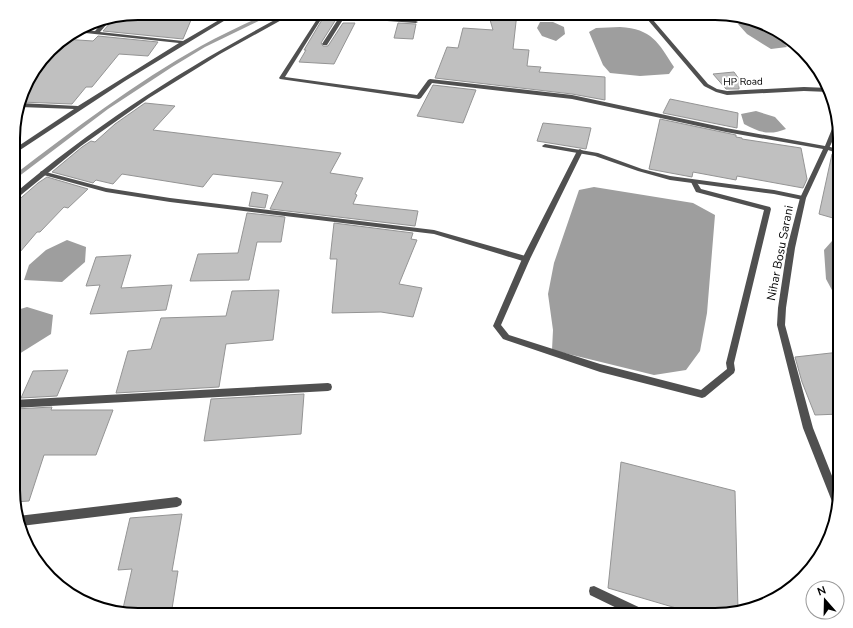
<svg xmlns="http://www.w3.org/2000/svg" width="853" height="628" viewBox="0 0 853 628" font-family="'Nunito Sans',sans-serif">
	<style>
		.water { fill: #9e9e9e }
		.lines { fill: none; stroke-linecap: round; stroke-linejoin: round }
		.stream { fill: #9e9e9e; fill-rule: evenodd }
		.building { fill: #c0c0c0; stroke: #949494 }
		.service { fill: #505050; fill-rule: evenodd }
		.minor { fill: #505050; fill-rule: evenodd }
		.labels { text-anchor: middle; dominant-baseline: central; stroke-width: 4; stroke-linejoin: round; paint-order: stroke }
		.far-street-label { font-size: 10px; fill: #000; stroke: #fff }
		.street-label { font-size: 12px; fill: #000; stroke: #fff }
		.rim { fill: none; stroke: #000; stroke-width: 2 }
	</style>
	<rect width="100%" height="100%" fill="#fff"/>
	<path class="water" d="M752 20C767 23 777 34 787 47L771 49 747 34 738 24 742 21Z
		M540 22H553L564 27 565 34 556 41 542 36 537 28Z
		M620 27C652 29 658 42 674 67L669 74 640 76 610 73 603 65 589 32 596 28Z
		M756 111 775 117 786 129C769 136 759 132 744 124L741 114Z
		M594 187 693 203 715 215 707 313 700 351 686 370 654 375 552 350 553 330 548 294 554 263 579 190Z
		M67 240 86 247 85 262 62 282 24 280 29 265 46 250Z
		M832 241H840V305L826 279 824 250Z
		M27 307 53 315 51 334 19 354H14V311Z"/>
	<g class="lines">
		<path class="stream" d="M269 13H275L205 47 172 67 108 109 14 180V175C74 129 135 83 201 46 223 34 246 23 269 13Z"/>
	</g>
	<path class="building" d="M138 13H194L183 39 103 31 112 21H115L119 16Z
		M326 13H340L321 43 323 46H328L343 23H355L334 64 299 62 306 50H304Z
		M400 13H418L417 20 399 18Z
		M488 13H517L513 49 529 50 527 66 541 67 539 72 605 77V100L572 94 435 78 447 47 458 48 463 28 493 30Z
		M398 23 416 24 413 39 394 38Z
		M98 36 158 42 148 56 119 54 92 87H86L72 104 21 102 30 76 56 44 63 39 93 41Z
		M734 72 739 79V89H726L713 74Z
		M433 85 476 90 463 123 417 116Z
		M670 99 738 113 737 128 663 113Z
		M145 103 175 106 153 130 341 153 330 173 363 178 355 194 357 195 353 204 418 211 415 226 270 209 283 182 213 174 203 187 122 174 113 184 96 180 93 183 52 172 82 147 91 141 95 142 115 124Z
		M660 119 736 135V137L742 138V139L801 148 807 179 803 188 737 176 736 180 693 172 692 177 649 169Z
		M543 123 591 128 586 149 537 141Z
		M832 154 840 155V220L819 214Z
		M47 177 88 189 68 208 64 207 40 232H37L14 259V204L38 183Z
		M252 192 268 195 265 208 249 206Z
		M247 213 285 217 281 242H257L249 280 190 281 198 254 238 253Z
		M334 223 413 233 411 239 417 240 399 284 422 288 413 317 381 312 332 313 337 259H330Z
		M131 255 121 288 172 285 166 310 90 314 100 285 86 286 96 257Z
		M279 290 273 340 226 344 219 387 116 393 128 351 151 349 161 318 226 316 232 291Z
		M840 352V414L815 415 802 382 795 357Z
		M68 370 57 396 21 398 33 371Z
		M304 394 301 434 204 441 211 399Z
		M52 407 51 410H113L96 455H44L29 501 14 502 13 414 15 409Z
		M621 462 735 491 738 610 715 615H700L608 588Z
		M182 514 172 571H178L171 615H130L122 613 132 569 118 570 130 518Z"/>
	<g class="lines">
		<path class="service" d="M545 144 598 153 642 169 670 176 774 190 803 196 806 198 803 200 774 194 670 180 638 171 595 156 543 147 542 146Z
			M827 146 840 150V154L825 149V147Z
			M42 171 106 188 170 198 434 230 529 257 530 259 526 262 434 234 170 202 106 192 40 174V172Z
			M328 383 331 384 332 387 331 390 328 391 13 408V400Z
			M177 497 181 499 182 502 181 505 177 507 21 526 18 516Z
			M594 586 647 611 649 615H631L590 595 589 591 590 587Z"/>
		<path class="minor" d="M231 13H237L125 81 14 154V149L74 109 20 107V103L78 106 179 43 76 32 80 30 95 31 107 18 113 17 100 32 183 41Z
			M288 13H294L220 54 149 98 81 146 16 199H14V194C100 121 189 65 288 13Z
			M321 13H325L285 77 417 95 428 80 430 79 572 95 726 128 825 146 834 124 836 122 838 129 806 198 795 248 786 308 785 325 813 428 840 496 837 509 834 507 833 504 803 428 777 325 778 308 787 248 800 198 823 149 726 132 572 99 432 83 421 98 419 99 280 79 279 78Z
			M342 13H346L345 15 416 21 418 22 416 23 344 18 327 45H323L322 44Z
			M642 13H647L708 84 717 89 727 91 804 87 829 88V92L804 91 727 95 716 92 704 86Z
			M580 149 583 151 530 259 501 325 509 335 600 364 701 390 727 369 726 363 764 210 696 192 691 182 692 181H696L701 189 770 207 771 209 734 363 735 370 734 373 705 397 702 398 600 372 503 339 493 326 522 259 577 151Z"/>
	</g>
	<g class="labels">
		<g class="far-street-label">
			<text transform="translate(743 82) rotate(-1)">HP Road</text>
		</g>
		<g class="street-label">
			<text transform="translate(780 253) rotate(-79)">Nihar Bosu Sarani</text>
		</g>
	</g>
	<path d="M0 0H853V628H0ZM138 20H715A118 118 0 0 1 833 138V490A118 118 0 0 1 715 608H138A118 118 0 0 1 20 490V138A118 118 0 0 1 138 20Z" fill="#fff" fill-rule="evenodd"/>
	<path class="rim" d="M138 20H715A118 118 0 0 1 833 138V490A118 118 0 0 1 715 608H138A118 118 0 0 1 20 490V138A118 118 0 0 1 138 20Z"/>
	<g transform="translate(825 600) rotate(340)"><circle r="19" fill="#ffffff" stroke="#999999"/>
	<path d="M0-3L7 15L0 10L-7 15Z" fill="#000000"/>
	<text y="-6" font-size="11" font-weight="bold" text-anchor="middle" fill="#000000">N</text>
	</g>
</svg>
